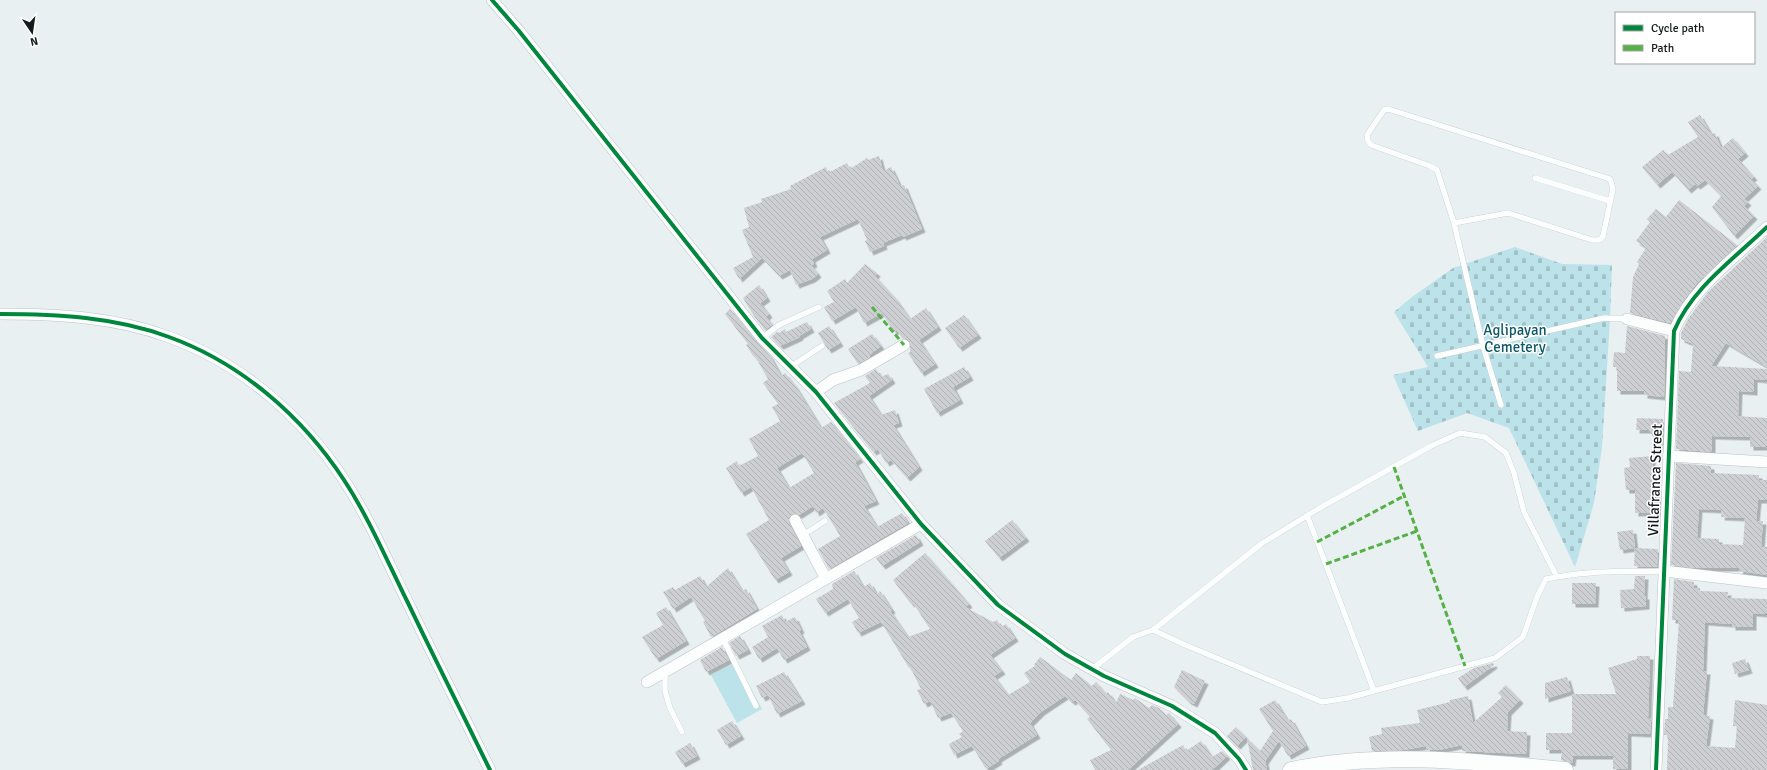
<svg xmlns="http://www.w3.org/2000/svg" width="1767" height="770" viewBox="0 0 1767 770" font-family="Signika,sans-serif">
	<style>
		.cemetery { fill: url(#cemetery-stones) }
		.pitch { fill: #bce2ea }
		.building { fill: url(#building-back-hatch); fill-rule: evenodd; filter: url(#shadow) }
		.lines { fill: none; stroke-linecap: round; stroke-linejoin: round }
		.lane-casing { stroke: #bdc3c5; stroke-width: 6 }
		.street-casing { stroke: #bdc3c5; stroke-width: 12 }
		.secondary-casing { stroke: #bdc3c5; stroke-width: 17 }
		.lane { stroke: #fcfdfd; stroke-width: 5.5 }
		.street { stroke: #fcfdfd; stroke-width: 11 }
		.secondary { stroke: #fcfdfd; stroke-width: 16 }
		.quiet { stroke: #55b145; stroke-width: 3; stroke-dasharray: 6 3; stroke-linecap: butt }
		.cycleway-casing { stroke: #fff; stroke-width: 6 }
		.cycleway { stroke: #00873e; stroke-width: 4 }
		.labels { text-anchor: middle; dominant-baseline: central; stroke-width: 3; stroke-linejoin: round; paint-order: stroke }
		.park-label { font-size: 15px; fill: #0d5967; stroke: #fff }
		.street-label { font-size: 15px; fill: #151a1b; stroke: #fff }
	</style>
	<defs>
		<pattern id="cemetery-stones" width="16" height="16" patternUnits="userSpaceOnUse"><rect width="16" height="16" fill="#bce2ea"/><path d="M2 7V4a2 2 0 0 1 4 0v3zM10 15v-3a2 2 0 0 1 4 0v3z" fill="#a1c1c8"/></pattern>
		<pattern id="building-back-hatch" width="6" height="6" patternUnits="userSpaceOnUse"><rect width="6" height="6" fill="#cecfd2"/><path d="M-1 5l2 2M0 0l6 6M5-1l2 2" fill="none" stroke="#b0b1b4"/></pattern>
		<filter id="shadow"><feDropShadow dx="3.5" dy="3.5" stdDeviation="0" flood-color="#0004"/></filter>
	</defs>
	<rect width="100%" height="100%" fill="#e8f0f2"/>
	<path class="cemetery" d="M1515 247 1562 264 1612 265 1610 320 1602 447 1594 503 1575 567 1509 428 1467 413 1418 431 1393 375 1428 367 1394 312 1412 297 1453 268Z"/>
	<path class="pitch" d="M737 662 762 709 737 723 711 675Z"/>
	<path class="building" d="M1700 115 1711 134 1715 133 1721 148 1733 138 1745 153 1738 159 1754 177 1751 179 1758 186 1744 199 1748 202 1744 206 1754 216 1734 236 1712 207 1721 196 1705 180 1697 186 1695 184 1688 190 1672 172 1657 185 1642 167 1663 150 1668 155 1698 137 1688 122Z
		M879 156 883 171 891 167 900 186 904 185 922 229 903 237 902 235 883 243 884 246 870 252 865 241 867 240 858 219 820 237 827 250 812 259 814 264 811 265 818 274 812 279 796 285 790 270 779 276 762 258 739 279 733 268 753 257 742 230 749 227 744 208 762 202 761 199 791 189 790 186 826 167 828 173 847 163 850 169 867 158 868 160Z
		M1679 200 1737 245 1697 283 1686 297 1670 323 1630 313 1633 277 1639 264 1637 262 1646 248 1636 241 1650 222 1647 219 1656 209 1666 217Z
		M1767 237V367L1726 343 1711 366 1767 369V380L1754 379V392L1739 391 1738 416 1767 418V447H1750V437L1712 436V452L1676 449 1679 371 1691 372 1693 344 1681 339V333L1688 319 1708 292Z
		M865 264 877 273 875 276 896 299 910 319 926 308 938 327 919 340 935 364 921 373 908 353 910 352V341L907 339 902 338 897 330 894 332 882 313 864 323 856 307 832 321 824 307 834 302 827 291 845 279 847 283Z
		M759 285 767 298 760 303 769 314 766 317 772 325 765 330 754 316 743 298Z
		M730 309 757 342 770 356 781 376 785 373 796 387 821 428 831 422 860 459 855 462 876 501 864 506 877 527 902 513 908 523 829 569 818 549 840 536 823 508 816 513 813 506 799 515 792 514 789 517V523L801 546 781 558 789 572 775 580 746 534 769 520 751 487 741 493 726 468 737 461 739 466 758 456 749 439 780 421 772 407 778 404 763 383 768 379 755 356 754 357 746 345 748 344 725 314ZM802 453 814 473 789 488 777 468Z
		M964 315 978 335 959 348 945 328Z
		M807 322 811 329 799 336 800 337 780 346 771 337 777 332 779 333 785 329 786 332Z
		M829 326 840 343 828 350 818 333Z
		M1627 326 1665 336 1664 397 1644 395V391H1617V367H1613L1614 352 1625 353Z
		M872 334 881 346 869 355 870 357 858 364 848 349Z
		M964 367 970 377 953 387 960 400 937 413 924 389Z
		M876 369 881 377 888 374 892 380 869 396 881 415 895 410 899 423 893 425 919 467 907 478 891 460 886 463 878 449 873 452 834 403 870 383 865 376Z
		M1637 418 1663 419 1662 451 1649 430H1636Z
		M1652 456 1653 496 1660 495V512L1635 513V490H1626L1624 468 1630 467 1629 458Z
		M1676 463 1711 466V473L1759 475V480H1767V500H1758L1756 521H1763L1761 547H1767V575L1739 571 1740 568H1694L1671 565ZM1699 509 1722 510 1721 517 1745 518 1743 545 1719 544V539L1697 538Z
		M1012 520 1026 538 999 558 985 541Z
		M1633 530 1635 548 1620 550 1617 532Z
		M916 535 920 542 882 566 876 558Z
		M1635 548 1658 549 1657 567 1634 566Z
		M925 553 969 604 965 607 993 622 997 620 1001 627 1006 624 1015 638 990 655 1002 671 994 676 1008 695 1030 682 1024 673 1035 666 1034 665 1040 657 1071 680 1076 673 1092 686 1096 682 1106 694 1108 692 1116 703 1120 694 1133 700 1135 698 1149 708 1152 705 1159 708 1166 715 1169 713 1178 724 1128 770H1095L1090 760 1111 750 1087 719 1090 717 1075 700 1072 702 1065 696 1041 712 1030 723 1037 735 998 759 999 761 986 769 972 746 954 755 949 744 962 737 959 734 963 731 951 713 938 718 930 701 924 704 917 690 921 689 910 667 909 668 881 622 858 633 852 622 859 618 848 599 825 613 816 599 833 589 832 584 854 571 863 587 870 583 877 595 880 591 892 610 890 611 908 637 930 629 913 603 911 604 893 580Z
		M728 568 742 591 746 589 757 609 711 637 703 622 705 621 691 597 673 609 663 592 673 587 675 590 700 576 706 587Z
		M1635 576H1645L1644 596H1646V606L1621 608 1620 590 1634 589Z
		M1674 579 1694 582V588H1700V591L1728 592 1727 598 1767 599 1766 614 1753 613V627H1732V624L1705 622 1703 671H1707L1703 715 1710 716 1706 746 1735 748 1737 726H1733L1735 700 1767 705V770H1667L1668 739 1667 735H1664L1665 719H1668V707H1673L1679 620H1672Z
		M1572 583H1596L1595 604H1572Z
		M666 607 686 641 656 659 642 637 663 625 656 613Z
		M782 615 785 622 795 617 801 630 799 631 807 647 784 660 777 648 759 659 752 647 768 637 762 626Z
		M740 636 748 650 736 656 729 643Z
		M722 647 729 660 706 672 700 660Z
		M1637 656H1650L1648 718 1651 719 1650 734 1628 733V769H1613V756H1573L1572 763H1571L1561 760 1562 750H1546V733H1572V694H1616L1608 668 1637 659Z
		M1745 659 1749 670 1735 674 1732 663Z
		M1493 663 1494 665 1464 687 1458 678 1474 668Z
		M1182 670 1205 681 1194 704 1188 701 1174 687Z
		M784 672 802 701 777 714 768 695 762 698 756 686Z
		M1567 677 1571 691 1545 699V683Z
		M1506 685 1520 700 1508 712 1507 731 1527 732 1526 754 1462 751V745L1439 750H1427L1426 746 1403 750 1372 751 1369 737 1382 734 1381 728 1420 723 1417 710 1450 702V700L1468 696 1473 723 1502 697 1498 693Z
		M1275 700 1288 721 1291 719 1306 746 1288 756 1279 741 1265 761 1267 770H1253L1247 738 1260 751 1273 731 1259 709Z
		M732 721 741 736 726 745 717 730Z
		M1236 727 1246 737 1237 746 1227 736Z
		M1201 741 1212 757 1222 751 1227 756 1212 770H1138L1183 745 1186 751Z
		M690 743 697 756 682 764 675 752Z"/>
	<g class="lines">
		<defs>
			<path id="lane" d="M1535 178 1610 201
				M1454 223 1508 213 1592 240H1600L1603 236 1613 189 1610 179 1388 109 1384 110 1367 135 1368 141 1371 145 1430 166 1437 170 1454 223 1483 346 1501 405
				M762 338 779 325 819 307
				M1437 356 1604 318 1627 319
				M790 367 822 346
				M1307 515 1374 691
				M803 535 825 521
				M1153 630 1183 644 1322 702 1348 698 1495 658 1523 637 1537 597 1546 579C1585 570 1625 572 1664 571
				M723 639 756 706
				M1092 669 1133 637 1153 630 1261 544 1318 509 1431 446 1460 433 1485 437 1506 453 1514 473 1524 512 1557 577
				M665 672V691L670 708 682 732"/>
			<path id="street" d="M492 0 519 31 762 338 816 392 921 524 998 605 1065 654 1104 676 1172 706 1215 733 1239 759 1246 770
				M0 314C56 314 116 317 169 337 241 363 302 416 344 480 369 518 388 563 408 603 435 659 463 715 490 770
				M1627 319 1674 331
				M816 392 833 380 861 370 904 345
				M1668 456 1767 462
				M795 520 826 579
				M1664 571 1767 583
				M647 682 921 524
				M1656 770 1674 331C1692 288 1734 259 1767 227"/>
			<path id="secondary" d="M1291 770C1381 751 1475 761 1565 770"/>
		</defs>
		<use href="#lane" class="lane-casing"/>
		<use href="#street" class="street-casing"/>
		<use href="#secondary" class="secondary-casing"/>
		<use href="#lane" class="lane"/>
		<use href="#street" class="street"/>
		<use href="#secondary" class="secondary"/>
		<path class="quiet" d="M872 307 904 345
			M1394 467 1465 666
			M1317 542 1404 496
			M1326 564 1417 531"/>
		<defs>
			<path id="cycleway" d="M492 0 519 31 762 338 816 392 921 524 998 605 1065 654 1104 676 1172 706 1215 733 1239 759 1246 770
				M0 314C56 314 116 317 169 337 241 363 302 416 344 480 369 518 388 563 408 603 435 659 463 715 490 770
				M1656 770 1674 331C1692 288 1734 259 1767 227"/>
		</defs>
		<use href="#cycleway" class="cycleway-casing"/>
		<use href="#cycleway" class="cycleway"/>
	</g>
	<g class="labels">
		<g class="park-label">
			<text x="1515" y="330">Aglipayan<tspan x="1515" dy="17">Cemetery</tspan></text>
		</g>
		<g class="street-label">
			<text transform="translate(1655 480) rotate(-88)">Villafranca Street</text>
		</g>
	</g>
	<rect x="1615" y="12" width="140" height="52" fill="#ffffff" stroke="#a1a3a4"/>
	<rect x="1623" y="25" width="20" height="6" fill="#00873e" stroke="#a1a3a4"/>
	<text x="1651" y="32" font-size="12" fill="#151a1b">Cycle path</text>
	<rect x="1623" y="45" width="20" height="6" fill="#55b145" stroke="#a1a3a4"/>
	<text x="1651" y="52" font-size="12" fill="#151a1b">Path</text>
	<g transform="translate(32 32) rotate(167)" stroke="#ffffff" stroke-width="3" paint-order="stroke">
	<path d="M0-3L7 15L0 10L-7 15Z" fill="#151a1b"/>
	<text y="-6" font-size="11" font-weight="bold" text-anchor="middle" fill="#151a1b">N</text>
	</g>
</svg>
